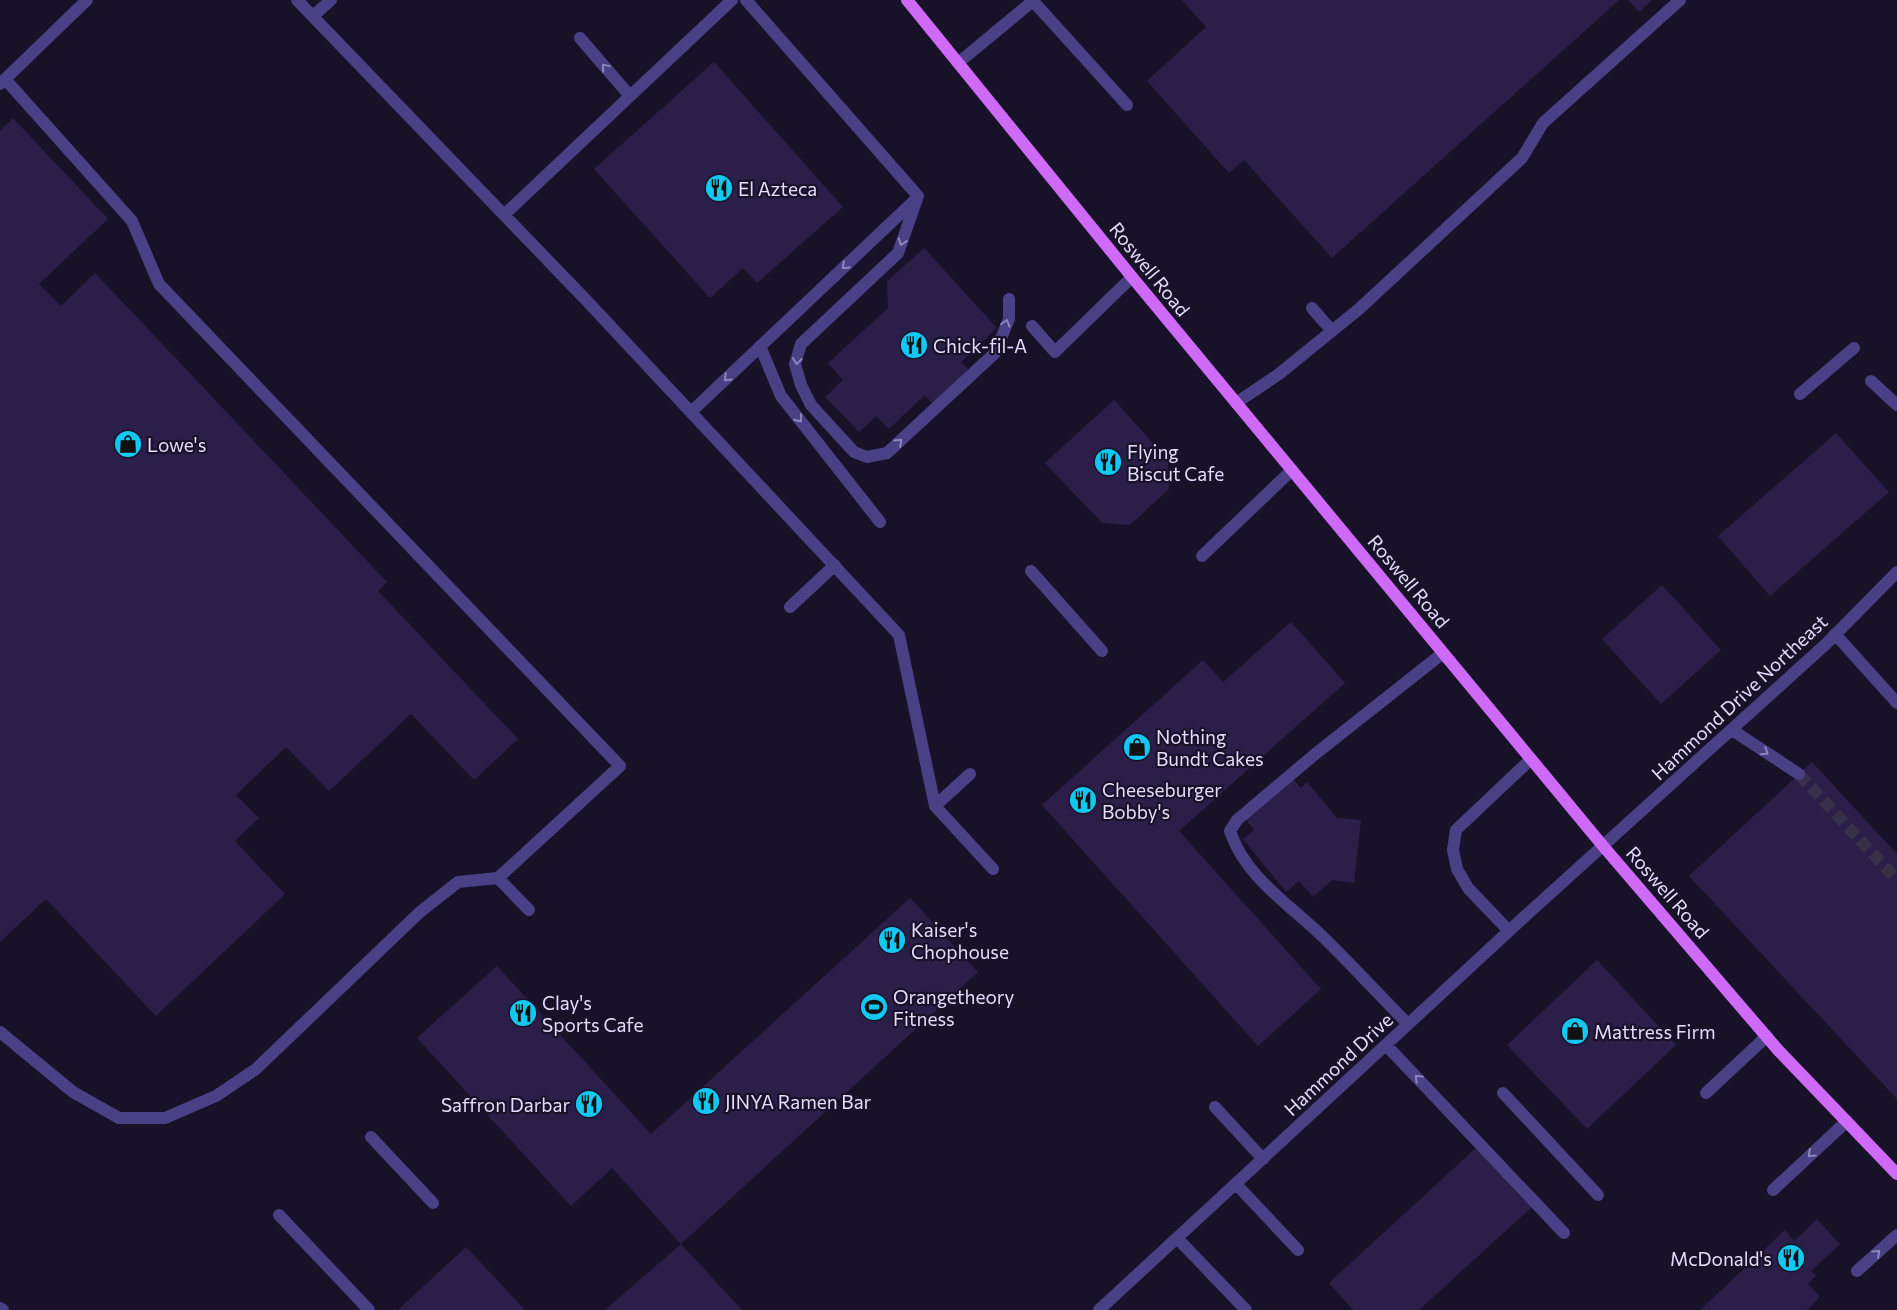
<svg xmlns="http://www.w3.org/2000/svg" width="1897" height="1310" viewBox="0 0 1897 1310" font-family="Commissioner,sans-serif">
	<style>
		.building { fill: #2b1f49 }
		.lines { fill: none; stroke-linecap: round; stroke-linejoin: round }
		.minor-tunnel { stroke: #363049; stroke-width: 12; stroke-dasharray: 12 6; stroke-linecap: butt }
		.minor { stroke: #494085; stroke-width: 12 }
		.major { stroke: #cf69f7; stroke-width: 12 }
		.oneway { stroke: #8e86bb }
		.labels { text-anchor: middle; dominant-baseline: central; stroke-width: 4.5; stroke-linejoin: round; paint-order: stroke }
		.poi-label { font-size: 19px; fill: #e3dcfd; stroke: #181229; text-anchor: start }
		.street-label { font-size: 19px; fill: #e3dcfd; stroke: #181229 }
	</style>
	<rect width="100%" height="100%" fill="#181229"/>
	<path class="building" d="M1182 0H1619L1332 258 1244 160 1229 173 1147 81 1206 27Z
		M1628 0H1652L1639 12Z
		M714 62 843 207 757 283 743 268 710 298 594 169Z
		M13 118 108 219 39 284 61 306 95 273 387 582 378 591 518 739 474 780 411 714 329 791 286 747 236 795 259 818 235 841 285 894 156 1016 46 899 0 942V131Z
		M924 248 997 328 961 362 969 370 933 404 925 395 889 429 876 416 859 432 825 397 843 380 828 363 888 308 887 281Z
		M1114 400 1168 460 1169 489 1130 525 1102 523 1045 463Z
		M1836 433 1889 492 1770 596 1718 536Z
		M1662 585 1721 650 1661 704 1602 639Z
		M1291 622 1345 683 1179 831 1321 989 1258 1046 1042 805 1203 660 1223 682Z
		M1812 762 1897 854V1099L1689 876Z
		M1293 779 1301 788 1307 782 1337 818 1361 820 1354 883 1332 880 1313 897 1299 881 1286 892 1243 839 1254 830 1245 819Z
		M910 898 978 972 681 1244 612 1168 571 1206 417 1038 497 966 651 1134Z
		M1597 960 1676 1045 1587 1129 1507 1045Z
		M1477 1147 1532 1207 1419 1310H1353L1329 1283Z
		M1817 1219 1840 1244 1811 1271 1816 1275 1808 1284 1820 1297 1807 1310H1700L1785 1230 1794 1241Z
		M681 1244 742 1310H605Z
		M466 1247 525 1310H398Z"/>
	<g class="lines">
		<path class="minor-tunnel" d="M1799 774 1897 880"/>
		<path class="minor" d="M297 0 587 301 899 635 935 806 993 869
			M746 0 918 196
			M313 16 331 0
			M580 38 630 96
			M958 63 1033 1 1127 105
			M5 79 132 221 159 284 620 766 498 878 529 910
			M0 84 87 0
			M918 196 898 253 801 344 795 364 801 385 811 405 854 452 867 457 887 453 995 353 1009 319V299
			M504 215 732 0
			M1312 308 1332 331
			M1032 326 1055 352 1132 277
			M760 346 781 396 880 522
			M1871 381 1897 405
			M1800 394 1854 348
			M1236 403 1279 374 1359 309 1522 158 1543 123 1680 0
			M691 412 917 198
			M1202 556 1292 470
			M1031 571 1102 651
			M790 607 835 565
			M1835 634 1897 703
			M1732 730 1799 774
			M935 806 970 774
			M1509 931 1468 888 1457 869 1453 850 1456 830 1531 759
			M1408 1024C1379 995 1352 965 1322 936 1289 904 1245 877 1230 831L1237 820 1314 755 1443 653
			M0 1032 73 1092 119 1118H165L216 1096 256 1069 420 912 458 882 498 878
			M1386 1045 1564 1233
			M1503 1093 1598 1195
			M1706 1093 1767 1036
			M1215 1107 1263 1159
			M371 1137 433 1203
			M1236 1184 1298 1250
			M1773 1190 1847 1121
			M279 1215 369 1310
			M1177 1238 1246 1310
			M1857 1271 1897 1235
			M0 1308 3 1310
			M1099 1310 1523 918 1826 644 1897 572"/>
		<path class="major" d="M907 0 1132 277 1603 846 1778 1050 1897 1174"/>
	</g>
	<defs><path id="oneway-chevron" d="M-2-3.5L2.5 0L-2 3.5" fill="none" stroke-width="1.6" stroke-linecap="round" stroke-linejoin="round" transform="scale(1.25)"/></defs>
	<g class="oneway">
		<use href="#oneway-chevron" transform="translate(605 67) rotate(-130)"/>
		<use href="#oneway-chevron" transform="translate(902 242) rotate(110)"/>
		<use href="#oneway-chevron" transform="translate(845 266) rotate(137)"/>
		<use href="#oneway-chevron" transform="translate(1006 323) rotate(-74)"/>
		<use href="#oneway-chevron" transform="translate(797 361) rotate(96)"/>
		<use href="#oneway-chevron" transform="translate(727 378) rotate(136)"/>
		<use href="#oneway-chevron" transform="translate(799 419) rotate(52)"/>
		<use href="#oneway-chevron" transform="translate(899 442) rotate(-43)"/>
		<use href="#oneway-chevron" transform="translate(1765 752) rotate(34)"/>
		<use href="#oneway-chevron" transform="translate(1418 1078) rotate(-134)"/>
		<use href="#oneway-chevron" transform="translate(1811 1154) rotate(137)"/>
		<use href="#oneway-chevron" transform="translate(1877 1253) rotate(-42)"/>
	</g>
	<defs>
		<symbol id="restaurant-disc" viewBox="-11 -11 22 22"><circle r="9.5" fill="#12c8f3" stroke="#181229"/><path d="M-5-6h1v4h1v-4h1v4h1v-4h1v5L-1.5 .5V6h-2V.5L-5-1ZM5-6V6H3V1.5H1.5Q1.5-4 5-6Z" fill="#111"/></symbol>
		<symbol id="shop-disc" viewBox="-11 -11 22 22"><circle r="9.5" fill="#12c8f3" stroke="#181229"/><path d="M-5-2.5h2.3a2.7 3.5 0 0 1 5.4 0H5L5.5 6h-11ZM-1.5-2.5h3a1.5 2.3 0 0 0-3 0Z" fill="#111"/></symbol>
		<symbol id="stadium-disc" viewBox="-11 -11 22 22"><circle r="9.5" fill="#12c8f3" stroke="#181229"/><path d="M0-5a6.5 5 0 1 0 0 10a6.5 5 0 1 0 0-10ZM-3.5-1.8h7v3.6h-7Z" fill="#111"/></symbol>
	</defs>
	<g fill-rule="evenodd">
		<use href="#restaurant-disc" x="703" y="172" width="32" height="32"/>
		<use href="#restaurant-disc" x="898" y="329" width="32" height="32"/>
		<use href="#shop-disc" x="112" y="428" width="32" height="32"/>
		<use href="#restaurant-disc" x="1092" y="446" width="32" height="32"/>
		<use href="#shop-disc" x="1121" y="731" width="32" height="32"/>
		<use href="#restaurant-disc" x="1067" y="784" width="32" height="32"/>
		<use href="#restaurant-disc" x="876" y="924" width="32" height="32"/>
		<use href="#stadium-disc" x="858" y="991" width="32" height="32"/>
		<use href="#restaurant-disc" x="507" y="997" width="32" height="32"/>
		<use href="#shop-disc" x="1559" y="1015" width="32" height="32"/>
		<use href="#restaurant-disc" x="690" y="1085" width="32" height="32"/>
		<use href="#restaurant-disc" x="573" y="1088" width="32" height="32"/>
		<use href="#restaurant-disc" x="1775" y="1242" width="32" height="32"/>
	</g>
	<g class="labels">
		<g class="poi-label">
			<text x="738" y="188">El Azteca</text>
			<text x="933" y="345">Chick-fil-A</text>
			<text x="147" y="444">Lowe's</text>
			<text x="1127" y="451">Flying<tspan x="1127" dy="22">Biscut Cafe</tspan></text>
			<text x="1156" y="736">Nothing<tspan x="1156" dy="22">Bundt Cakes</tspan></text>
			<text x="1102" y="789">Cheeseburger<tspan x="1102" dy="22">Bobby's</tspan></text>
			<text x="911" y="929">Kaiser's<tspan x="911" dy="22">Chophouse</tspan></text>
			<text x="893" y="996">Orangetheory<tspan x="893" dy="22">Fitness</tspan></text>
			<text x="542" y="1002">Clay's<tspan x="542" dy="22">Sports Cafe</tspan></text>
			<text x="1594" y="1031">Mattress Firm</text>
			<text x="725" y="1101">JINYA Ramen Bar</text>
			<text x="570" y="1104" text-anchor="end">Saffron Darbar</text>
			<text x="1772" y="1258" text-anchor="end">McDonald's</text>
		</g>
		<g class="street-label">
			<text transform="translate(1150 269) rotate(51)">Roswell Road</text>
			<text transform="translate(1409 581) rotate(50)">Roswell Road</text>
			<text transform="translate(1739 697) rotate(-43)">Hammond Drive Northeast</text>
			<text transform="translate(1668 892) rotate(49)">Roswell Road</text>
			<text transform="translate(1338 1064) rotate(-43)">Hammond Drive</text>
		</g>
	</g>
</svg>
